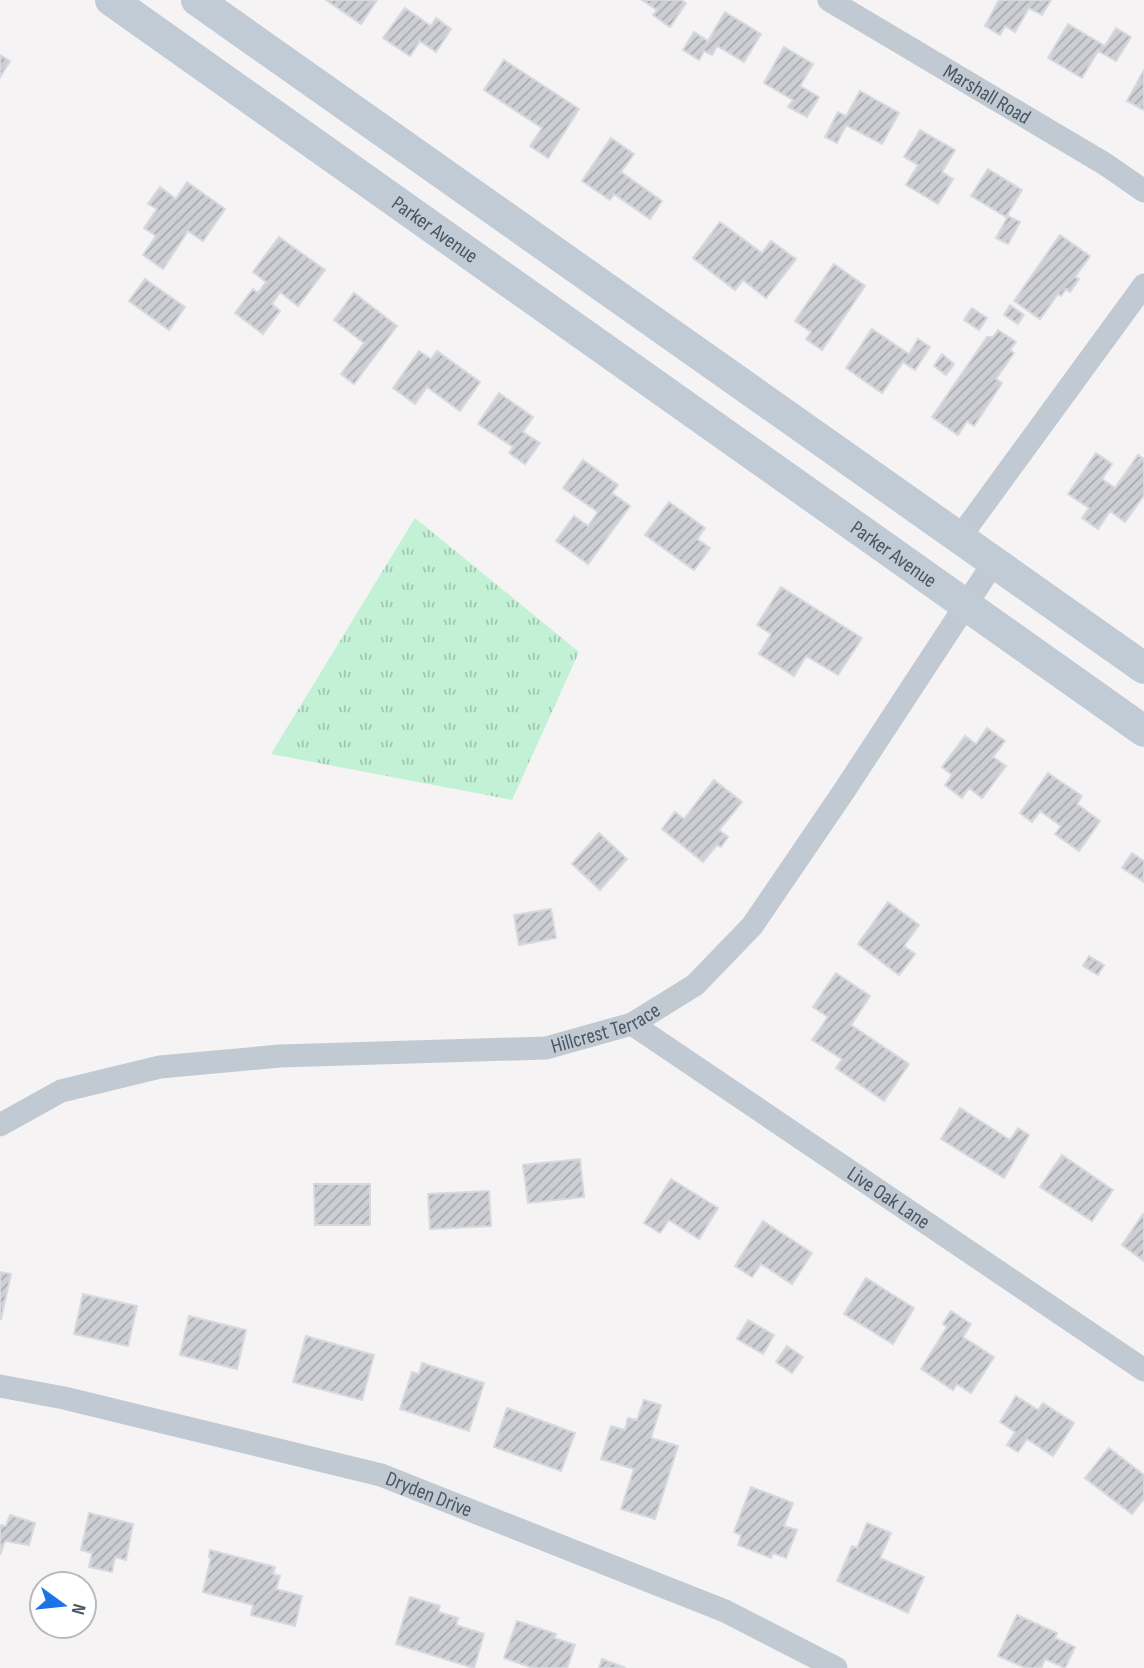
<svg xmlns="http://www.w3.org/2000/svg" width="1144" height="1668" viewBox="0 0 1144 1668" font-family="'Sofia Sans Condensed',sans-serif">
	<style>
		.grass { fill: url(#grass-tufts) }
		.building { fill: url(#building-hatch); stroke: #d7d9de; stroke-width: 2 }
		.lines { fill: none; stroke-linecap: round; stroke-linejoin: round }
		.street { stroke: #c1cad2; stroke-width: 23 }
		.secondary { stroke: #c1cbd6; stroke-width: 32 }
		.labels { text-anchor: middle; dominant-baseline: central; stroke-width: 6; stroke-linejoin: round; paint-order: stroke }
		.street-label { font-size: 21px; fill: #4a5661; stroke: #fff }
	</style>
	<defs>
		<pattern id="grass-tufts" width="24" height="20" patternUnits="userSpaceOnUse" patternTransform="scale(1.75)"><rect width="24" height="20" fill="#c3f1d5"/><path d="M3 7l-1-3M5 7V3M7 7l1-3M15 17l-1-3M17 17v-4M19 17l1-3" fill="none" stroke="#a0c6b0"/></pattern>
		<pattern id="building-hatch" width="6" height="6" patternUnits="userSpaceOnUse" patternTransform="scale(1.75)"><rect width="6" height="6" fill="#cdcfd5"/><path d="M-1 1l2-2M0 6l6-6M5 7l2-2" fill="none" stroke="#a8abb0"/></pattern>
	</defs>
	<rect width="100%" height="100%" fill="#f5f3f3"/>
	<path class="grass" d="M415 518 579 652 512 800 271 754Z"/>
	<path class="building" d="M326 0H377L361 24Z
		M642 0H681L686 3 670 27 653 15 657 10Z
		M999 0H1051L1042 15 1029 8 1015 32 1005 26 1000 35 985 26Z
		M405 8 431 26 436 18 451 29 436 52 420 41 410 56 383 38Z
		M725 12 761 34 744 62 717 46 712 55 704 51 699 60 683 50 694 32 708 41Z
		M1068 24 1105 46 1116 28 1131 37 1116 61 1098 51 1082 78 1048 58Z
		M784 47 813 64 800 86 819 97 807 117 788 107 793 100 764 83Z
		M0 55 10 61 0 77Z
		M504 60 579 109 548 158 530 146 542 128 484 90Z
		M1144 70V110L1127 101Z
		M860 91 899 113 882 144 846 125 837 143 825 137 838 112 846 116Z
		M920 130 955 150 942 172 953 179 938 204 906 185 918 165 904 157Z
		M611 138 634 154 621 172 662 201 650 219 614 194 610 200 582 181Z
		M988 169 1022 190 1006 217 971 196Z
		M187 182 225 209 203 241 188 231 163 269 143 255 156 236 144 228 157 209 148 204 160 187 176 199Z
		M1008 216 1020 222 1008 244 996 238Z
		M720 222 762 253 771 241 796 259 766 298 743 280 735 290 693 258Z
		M1060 235 1090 256 1075 277 1079 279 1070 292 1066 289 1061 296 1058 294 1040 319 1014 301Z
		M279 237 325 270 298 306 280 292 272 304 280 311 263 334 235 313 253 289 258 293 266 282 253 272Z
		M834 264 865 286 822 350 806 339 811 332 795 321Z
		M145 279 185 307 169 330 129 301Z
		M354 293 397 326 354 384 341 374 364 343 334 320Z
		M1010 305 1024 315 1018 324 1004 315Z
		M972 308 987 318 979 330 964 320Z
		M872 329 909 354 918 339 930 347 915 370 903 362 882 393 846 368Z
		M998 330 1016 342 1010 350 1014 353 996 379 1002 383 974 426 967 421 958 435 932 417 987 337H993Z
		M419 351 431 359 437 351 480 382 460 411 427 387 415 404 393 388Z
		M942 354 954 364 946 375 934 366Z
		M499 393 533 417 523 432 540 443 525 464 509 453 513 447 478 424Z
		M1096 453 1112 464 1102 479 1115 488 1138 455 1144 459V495L1125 522 1110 511 1098 529 1082 518 1089 508 1068 494Z
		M583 460 618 485 612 493 630 506 588 564 556 541 574 516 588 526 598 512 563 488Z
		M669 502 705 528 697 539 710 548 694 570 645 535Z
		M781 587 862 638 838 675 806 656 794 676 759 654 771 634 757 625Z
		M987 728 1005 741 993 757 1006 766 982 798 969 788 962 798 945 785 952 775 942 767 965 736 976 744Z
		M1048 773 1082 796 1077 804 1100 821 1079 851 1055 834 1061 826 1040 811 1032 822 1020 813Z
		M714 780 742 802 719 830 728 837 721 847 717 845 703 862 662 829 675 812 684 819Z
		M599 833 627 859 600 890 572 864Z
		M1132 853 1144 861V882L1122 868Z
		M888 902 919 925 904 946 915 954 899 975 858 944Z
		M551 909 556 938 519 945 514 915Z
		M1089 956 1104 965 1098 975 1083 966Z
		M836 973 870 996 851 1025 909 1064 884 1101 836 1068 842 1059 812 1040 828 1017 813 1007Z
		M960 1108 1010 1140 1018 1128 1029 1135 1004 1178 941 1139Z
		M1062 1155 1113 1190 1092 1221 1040 1187Z
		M580 1159 584 1197 528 1203 523 1165Z
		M671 1179 718 1208 699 1239 669 1220 660 1233 644 1223Z
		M314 1184H370V1225H315Z
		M489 1191 491 1226 430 1229 428 1194Z
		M1143 1214 1144 1215V1261L1122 1245Z
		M763 1221 812 1253 792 1284 761 1264 752 1277 735 1266Z
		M0 1272 11 1274 1 1319H0Z
		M866 1278 914 1308 893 1344 844 1314Z
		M83 1294 137 1306 128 1346 74 1334Z
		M951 1311 971 1324 963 1337 994 1357 971 1393 957 1384 953 1390 921 1369 947 1327 943 1324Z
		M189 1316 246 1330 237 1369 180 1355Z
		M748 1320 774 1335 763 1354 737 1339Z
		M306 1336 374 1355 362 1400 293 1382Z
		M787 1346 803 1357 792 1373 776 1362Z
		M422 1363 484 1383 469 1431 400 1409 412 1372 419 1374Z
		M1016 1396 1038 1410 1043 1403 1074 1423 1053 1456 1027 1439 1018 1452 1007 1445 1015 1432 1000 1422Z
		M644 1400 661 1405 651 1438 678 1446 655 1519 621 1509 634 1469 601 1459 611 1426 625 1430 628 1418 637 1420Z
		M507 1408 575 1433 561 1471 494 1447Z
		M1109 1448 1144 1475V1499L1132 1514 1085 1478Z
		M751 1487 793 1503 784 1526 797 1530 786 1558 773 1553 771 1558 738 1545 741 1535 734 1532Z
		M89 1513 133 1524 126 1560 115 1557 112 1572 89 1567 92 1553 81 1550Z
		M10 1515 35 1523 29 1545 5 1541 0 1555V1525L6 1526Z
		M867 1523 891 1533 880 1558 924 1577 908 1613 837 1581 852 1546 857 1548Z
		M210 1550 275 1567 273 1574 280 1576 276 1589 302 1596 295 1626 251 1615 253 1605 203 1592 211 1557H209Z
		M410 1597 440 1606 438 1612 458 1618 456 1625 484 1634 474 1668 396 1644Z
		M1017 1615 1057 1633 1055 1638 1075 1647 1065 1668 1045 1659 1041 1668H1026L998 1656Z
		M517 1621 556 1634 554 1638 575 1645 567 1668H533L504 1658Z
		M602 1659 626 1668H599Z"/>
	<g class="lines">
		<g class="street">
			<path id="s1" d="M829 0 1105 164 1144 191"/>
			<path d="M960 537 1144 285"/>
			<path id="s2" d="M632 1024 1144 1370"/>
			<path id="s3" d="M0 1125 61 1091 160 1067 280 1056 546 1048 632 1024 695 985 752 926 844 791 994 562"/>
			<path id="s4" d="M0 1386 64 1398 381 1475 725 1611 836 1668"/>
		</g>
		<g class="secondary">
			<path id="s5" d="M111 0 1144 731"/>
			<path d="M197 0 1144 668"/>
		</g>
	</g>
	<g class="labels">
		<g class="street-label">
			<text stroke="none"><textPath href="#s1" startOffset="184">Marshall Road</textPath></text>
			<text stroke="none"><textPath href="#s5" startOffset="397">Parker Avenue</textPath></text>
			<text stroke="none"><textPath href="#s5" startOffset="959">Parker Avenue</textPath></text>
			<text stroke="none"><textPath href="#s3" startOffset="621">Hillcrest Terrace</textPath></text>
			<text stroke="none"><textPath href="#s2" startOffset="310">Live Oak Lane</textPath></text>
			<text stroke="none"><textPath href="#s4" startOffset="443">Dryden Drive</textPath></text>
		</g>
	</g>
	<g transform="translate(63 1605) rotate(105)"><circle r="33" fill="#ffffff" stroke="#b7bbc0" stroke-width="2"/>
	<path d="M0-5L12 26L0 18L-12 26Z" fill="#1a73e8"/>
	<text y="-10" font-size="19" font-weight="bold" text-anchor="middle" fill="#4a5661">N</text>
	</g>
</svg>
